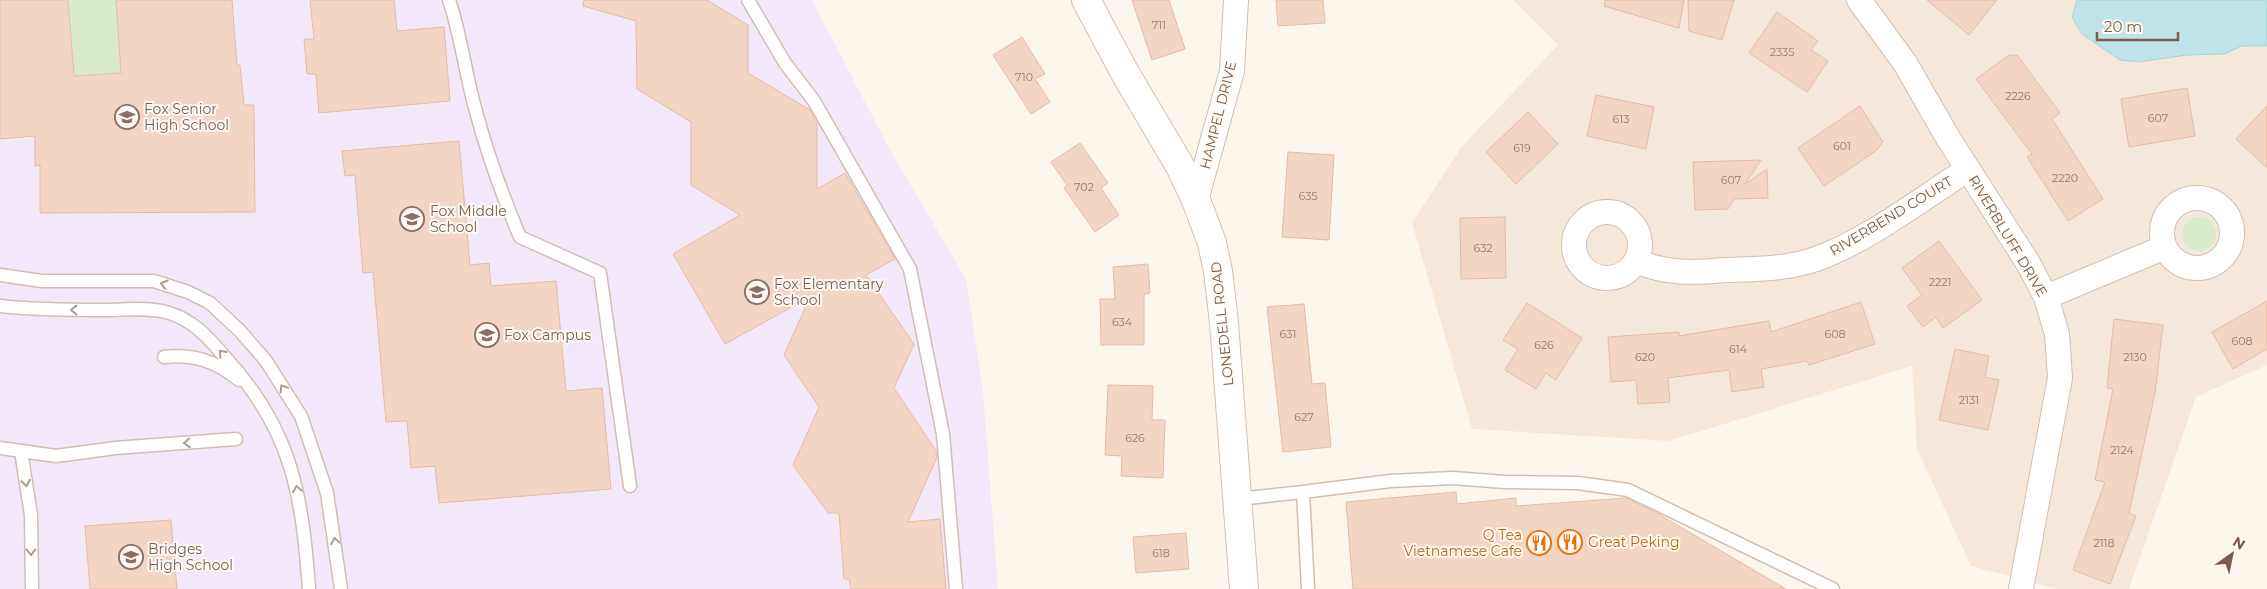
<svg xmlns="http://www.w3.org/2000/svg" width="2267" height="589" viewBox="0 0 2267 589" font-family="Montserrat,sans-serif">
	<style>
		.residential { fill: #f5e8da }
		.education { fill: #f3e8fa }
		.green { fill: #d8ecc9 }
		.water { fill: #bfe3e8; stroke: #a5d3da }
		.building { fill: #f3d5c3; stroke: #e6bba3 }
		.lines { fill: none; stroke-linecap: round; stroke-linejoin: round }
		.lane-casing { stroke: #d1beb0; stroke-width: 15 }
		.street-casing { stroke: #d1beb0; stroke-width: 26 }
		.secondary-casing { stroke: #d6c0b0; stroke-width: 30 }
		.lane { stroke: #fff; stroke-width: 12 }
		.street { stroke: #fff; stroke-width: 24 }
		.secondary { stroke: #fff; stroke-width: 28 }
		.oneway { stroke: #af9d94 }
		.labels { text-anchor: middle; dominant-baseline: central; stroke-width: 4; stroke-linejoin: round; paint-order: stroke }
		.number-label { font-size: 11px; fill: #987a6a }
		.education-label { font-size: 14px; fill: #785e54; stroke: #fffaf3; text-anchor: start }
		.street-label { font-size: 14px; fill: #7a5c4d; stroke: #fffaf3 }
		.food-label { font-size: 14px; fill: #c56008; stroke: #fffaf3; text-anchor: end }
	</style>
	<rect width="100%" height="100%" fill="#fdf6ec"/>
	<path class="residential" d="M1513 0H2267V365L2196 397 2129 589H2057L1971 566 1917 449 1912 366 1669 441 1472 429 1412 223 1462 146 1558 45Z"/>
	<path class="education" d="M0 0H812L890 150 966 279 983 391 998 589H0Z"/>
	<path class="green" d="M68 0H116L121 73 74 76Z
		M2182 234a17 17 0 1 1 34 0a17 17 0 1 1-34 0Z"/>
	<path class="water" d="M2077 0H2267V46H2242L2224 54 2187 55 2138 62 2120 60 2082 34 2072 17Z"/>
	<path class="building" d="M0 0H68L74 76 121 73 116 0H232L237 65H240L244 105H254L255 212 40 213V165L35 166V136L0 139Z
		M310 0H394L397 31 444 27 450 101 319 113 316 74H307L304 39H314Z
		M584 0H707L748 25V73L810 110 817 123V189L845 173 895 259 866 275 914 344 894 388 936 451 937 457 908 522 940 519 946 589H851L849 579H844L839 513H828L793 465 819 407 784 355 810 297 725 344 673 254 740 215 691 185V122L637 89 636 21 583 6Z
		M1132 0H1169L1185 49 1152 60Z
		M1276 0H1323L1325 23 1278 26Z
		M1605 0H1684L1679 28 1604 6Z
		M1688 0H1734L1722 40 1689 31Z
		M1927 0H1997L1969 35Z
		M1777 12 1818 41 1811 50 1828 61 1807 92 1749 53Z
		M1022 37 1045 74 1035 79 1050 102 1031 114 993 55Z
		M2009 55H2017L2060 113 2052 119 2103 199 2068 221 2027 157 2032 154 1976 79Z
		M2187 88 2195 136 2129 147 2121 99Z
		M1596 95 1654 107 1646 149 1587 136Z
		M1860 106 1883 142 1876 151 1824 186 1798 148Z
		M2267 106V168L2236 139Z
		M1528 112 1558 144 1516 184 1486 152Z
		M459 141 470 265 489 263 491 286 556 281 566 391 602 388 611 489 439 503 435 466 411 468 407 421 386 422 373 272 363 273 355 175 345 176 342 151Z
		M1080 143 1108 183 1101 188 1119 215 1095 232 1064 188 1067 185 1051 162Z
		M1288 152 1334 155 1329 240 1282 237Z
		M1761 160 1745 184 1767 169 1768 198 1734 199 1728 209 1695 210 1693 162Z
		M1505 217 1506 278 1461 279 1460 218Z
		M1939 241 1982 300 1943 328 1936 317 1923 327 1907 306 1922 295 1902 268Z
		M1148 264 1150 293 1144 294V345H1101L1100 299H1115L1113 267Z
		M2267 301V349L2233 369 2212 332Z
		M1861 302 1875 344 1809 365 1807 361 1761 369 1764 387 1732 392 1729 370 1668 378 1670 402 1638 404 1636 380 1611 382 1608 337 1679 332V336L1769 321 1771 332Z
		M1527 303 1582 338 1556 380 1546 373 1536 389 1505 370 1518 349 1503 340Z
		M1304 304 1312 384 1325 383 1331 447 1283 452 1267 307Z
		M2114 319 2163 325 2155 393 2129 513 2136 516 2110 584 2073 570 2105 482 2095 480 2113 389 2107 388Z
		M1955 349 1989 356 1985 377 1999 380 1988 430 1939 420Z
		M1108 385 1153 386 1152 420H1165L1163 478 1121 476 1122 456 1105 455Z
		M1456 492 1457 504 1516 498V506L1626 498 1655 512 1786 589H1353L1346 502Z
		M171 520 177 589H90L85 526Z
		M1186 533 1189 569 1136 573 1133 537Z"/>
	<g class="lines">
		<defs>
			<path id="lane" d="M449 0C461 35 465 72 475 108 487 153 502 195 520 237L600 273 630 486
				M748 0 785 63 814 101 910 269 943 434 956 589
				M0 275 42 281H154L188 292 210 303 240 331 266 361 301 416 327 493 341 589
				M0 306C35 310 70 310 106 310 125 310 147 307 166 312 192 319 208 337 225 357 292 430 302 494 309 589
				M164 357C194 354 216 361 239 380
				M0 448 56 456 115 448 236 439
				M21 451 31 515 32 589
				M1303 492 1390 481 1453 478 1505 482 1578 483 1628 490 1833 589
				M1238 499 1303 492 1308 589"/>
			<path id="street" d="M1859 0 1905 63 1948 138 2028 263 2046 297 2057 334 2060 378 2021 589
				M2162 233a35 35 0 1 1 70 0a35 35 0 1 1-70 0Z
				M1196 200 1232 71 1236 0
				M1574 245a33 33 0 1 1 66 0a33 33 0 1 1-66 0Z
				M1636 261C1666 274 1694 273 1726 270 1756 269 1788 269 1816 259 1867 241 1921 199 1967 170
				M2046 297 2165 247"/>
			<path id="secondary" d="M1086 0 1125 73 1180 166 1196 200 1212 243 1218 271 1224 323 1244 589"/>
		</defs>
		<use href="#lane" class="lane-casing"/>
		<use href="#street" class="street-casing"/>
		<use href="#secondary" class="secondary-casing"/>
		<use href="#lane" class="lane"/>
		<use href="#street" class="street"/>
		<use href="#secondary" class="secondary"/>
	</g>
	<defs><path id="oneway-chevron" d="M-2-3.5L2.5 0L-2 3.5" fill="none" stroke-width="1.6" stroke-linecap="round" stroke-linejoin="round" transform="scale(1.25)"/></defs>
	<g class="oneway">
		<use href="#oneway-chevron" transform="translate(164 284) rotate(-163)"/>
		<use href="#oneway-chevron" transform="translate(74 310) rotate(-180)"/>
		<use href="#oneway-chevron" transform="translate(222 353) rotate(-132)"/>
		<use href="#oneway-chevron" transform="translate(283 388) rotate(-122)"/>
		<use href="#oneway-chevron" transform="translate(187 443) rotate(176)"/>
		<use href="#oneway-chevron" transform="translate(26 483) rotate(81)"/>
		<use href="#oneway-chevron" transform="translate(297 489) rotate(-100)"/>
		<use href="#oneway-chevron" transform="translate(335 541) rotate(-100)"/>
		<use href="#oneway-chevron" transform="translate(31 552) rotate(89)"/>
	</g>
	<defs>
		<symbol id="school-ring" viewBox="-11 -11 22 22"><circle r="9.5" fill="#fffaf3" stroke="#8d6e63" stroke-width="1.5"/><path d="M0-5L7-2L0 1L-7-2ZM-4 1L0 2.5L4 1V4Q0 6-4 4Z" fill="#8d6e63"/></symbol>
		<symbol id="restaurant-ring" viewBox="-11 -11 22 22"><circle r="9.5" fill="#fffaf3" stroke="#e8710a" stroke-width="1.5"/><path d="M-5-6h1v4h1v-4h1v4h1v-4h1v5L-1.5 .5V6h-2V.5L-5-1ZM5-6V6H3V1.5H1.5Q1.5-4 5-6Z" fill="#e8710a"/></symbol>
	</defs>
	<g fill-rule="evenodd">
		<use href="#school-ring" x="113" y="103" width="28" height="28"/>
		<use href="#school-ring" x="398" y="205" width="28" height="28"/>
		<use href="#school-ring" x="743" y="278" width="28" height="28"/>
		<use href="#school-ring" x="473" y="321" width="28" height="28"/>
		<use href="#restaurant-ring" x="1556" y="528" width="28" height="28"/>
		<use href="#restaurant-ring" x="1525" y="529" width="28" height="28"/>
		<use href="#school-ring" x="117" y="543" width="28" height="28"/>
	</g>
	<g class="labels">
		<g class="number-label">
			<text x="1159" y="25">711</text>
			<text x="1782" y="52">2335</text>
			<text x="1024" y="77">710</text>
			<text x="2018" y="96">2226</text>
			<text x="2158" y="118">607</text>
			<text x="1621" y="119">613</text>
			<text x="1842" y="146">601</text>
			<text x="1522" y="148">619</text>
			<text x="2065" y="178">2220</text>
			<text x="1731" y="180">607</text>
			<text x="1084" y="187">702</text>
			<text x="1308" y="196">635</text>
			<text x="1483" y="248">632</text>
			<text x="1940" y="282">2221</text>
			<text x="1122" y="322">634</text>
			<text x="1288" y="334">631</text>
			<text x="1835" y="334">608</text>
			<text x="2242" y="341">608</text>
			<text x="1544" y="345">626</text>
			<text x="1738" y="349">614</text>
			<text x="1645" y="357">620</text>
			<text x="2135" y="357">2130</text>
			<text x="1969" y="400">2131</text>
			<text x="1304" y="417">627</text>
			<text x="1135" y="438">626</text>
			<text x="2122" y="450">2124</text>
			<text x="2104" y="543">2118</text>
			<text x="1161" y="553">618</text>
		</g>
		<g class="education-label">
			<text x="144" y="109">Fox Senior<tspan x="144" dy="16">High School</tspan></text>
			<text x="430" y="211">Fox Middle<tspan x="430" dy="16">School</tspan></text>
			<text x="774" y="284">Fox Elementary<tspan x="774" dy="16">School</tspan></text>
			<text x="504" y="335">Fox Campus</text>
			<text x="148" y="549">Bridges<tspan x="148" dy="16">High School</tspan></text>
		</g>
		<g class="street-label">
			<text transform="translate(1218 115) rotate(-76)">HAMPEL DRIVE</text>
			<text transform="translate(1891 216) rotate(-31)">RIVERBEND COURT</text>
			<text transform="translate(2008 236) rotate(59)">RIVERBLUFF DRIVE</text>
			<text transform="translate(1222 324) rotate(-96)">LONEDELL ROAD</text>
		</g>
		<g class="food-label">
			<text x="1522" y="535">Q Tea<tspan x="1522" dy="16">Vietnamese Cafe</tspan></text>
			<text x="1588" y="542" text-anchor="start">Great Peking</text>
		</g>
	</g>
	<g transform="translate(2232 554) rotate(33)" stroke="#fffaf3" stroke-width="4" paint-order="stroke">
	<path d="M0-4L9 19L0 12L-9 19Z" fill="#7a5c4d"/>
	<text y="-8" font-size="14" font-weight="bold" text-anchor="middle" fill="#7a5c4d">N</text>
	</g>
	<path d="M2097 32v8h81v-8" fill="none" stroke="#7a5c4d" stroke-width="2.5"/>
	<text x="2104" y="32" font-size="15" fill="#7a5c4d" stroke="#fffaf3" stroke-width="4" paint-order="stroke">20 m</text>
</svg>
